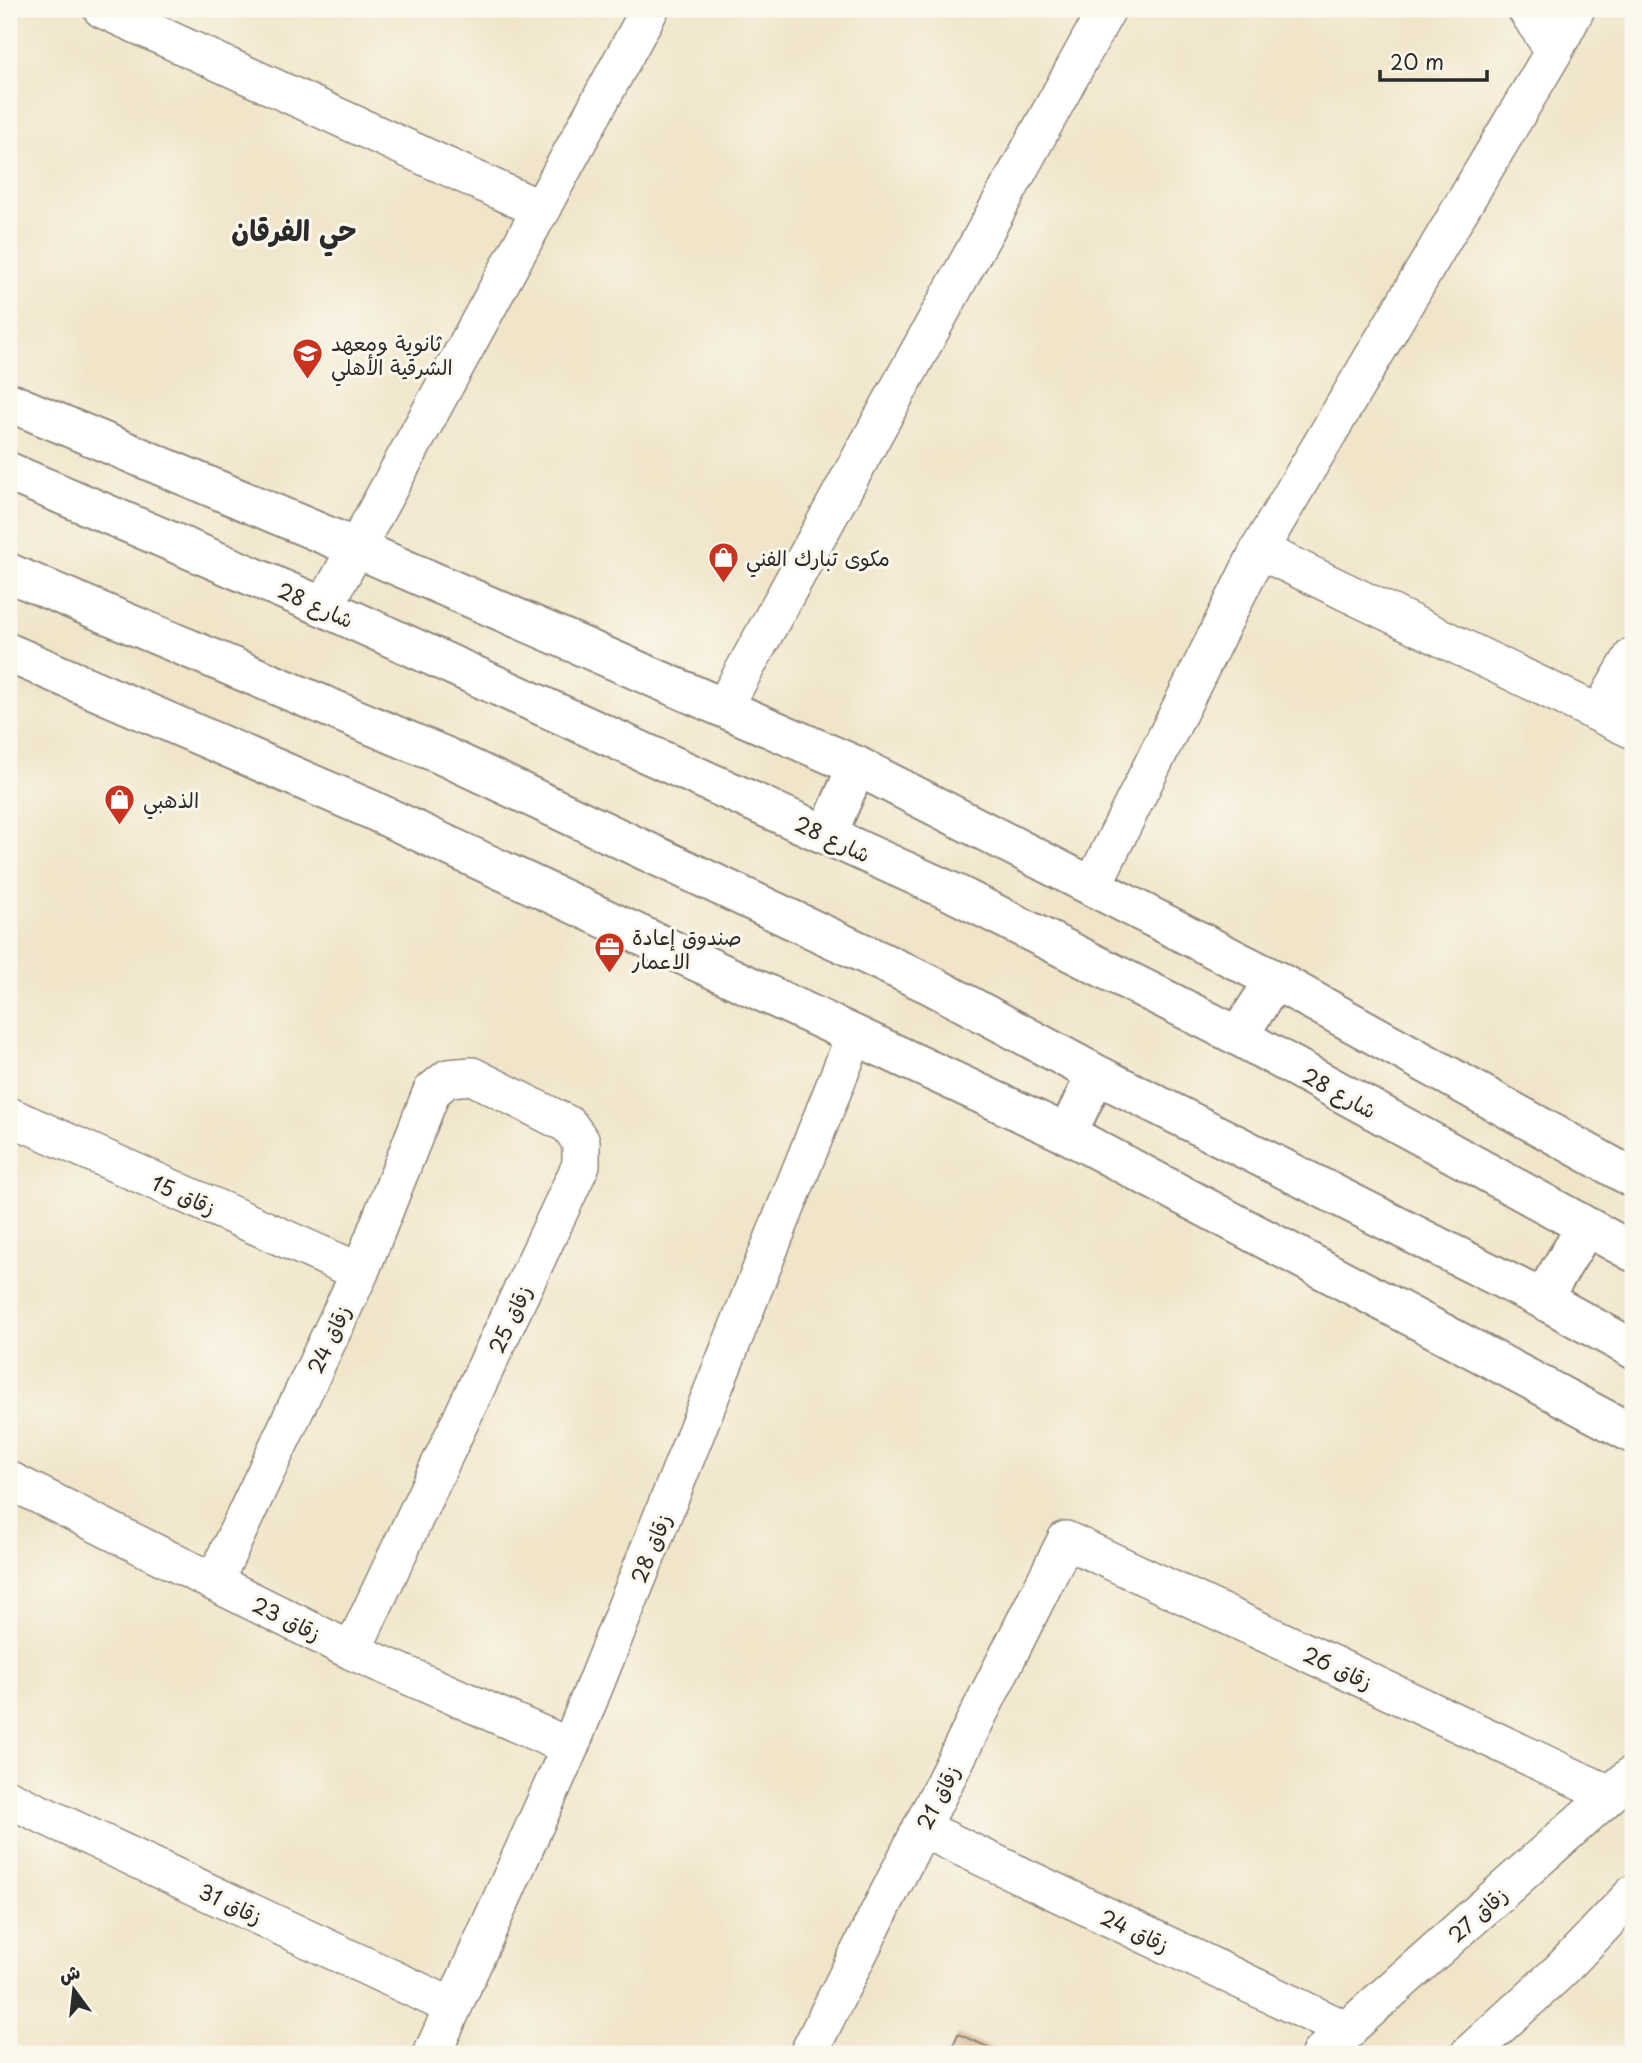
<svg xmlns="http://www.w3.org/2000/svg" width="1642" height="2063" viewBox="0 0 1642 2063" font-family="'Playpen Sans','Playpen Sans Arabic',sans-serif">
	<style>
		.building { fill: #d0ae85 }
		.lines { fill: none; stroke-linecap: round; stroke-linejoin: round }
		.minor-casing { stroke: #8e887a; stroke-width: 40 }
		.secondary-casing { stroke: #8e887a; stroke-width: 42 }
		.trunk-casing { stroke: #8e887a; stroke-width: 42 }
		.minor { stroke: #fff; stroke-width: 37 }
		.secondary { stroke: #fff; stroke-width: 38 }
		.trunk { stroke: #fff; stroke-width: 38 }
		.labels { text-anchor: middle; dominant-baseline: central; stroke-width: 6; stroke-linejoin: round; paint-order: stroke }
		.poi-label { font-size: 21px; fill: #2b2b2b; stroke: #fbf7ec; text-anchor: start }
		.street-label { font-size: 21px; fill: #2b2b2b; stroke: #fbf7ec }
		.district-label { font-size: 28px; font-weight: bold; fill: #2b2b2b; stroke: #fbf7ec }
	</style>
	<rect width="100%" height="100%" fill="#fbf7ec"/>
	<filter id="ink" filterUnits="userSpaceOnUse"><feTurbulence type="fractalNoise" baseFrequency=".0143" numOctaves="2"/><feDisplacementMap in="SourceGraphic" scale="14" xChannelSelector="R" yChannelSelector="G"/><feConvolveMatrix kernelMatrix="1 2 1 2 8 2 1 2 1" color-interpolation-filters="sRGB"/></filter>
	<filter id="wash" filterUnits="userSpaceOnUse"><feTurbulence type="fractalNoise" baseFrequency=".00686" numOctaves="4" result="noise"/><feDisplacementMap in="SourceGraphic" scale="28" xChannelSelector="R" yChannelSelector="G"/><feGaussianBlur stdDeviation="1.57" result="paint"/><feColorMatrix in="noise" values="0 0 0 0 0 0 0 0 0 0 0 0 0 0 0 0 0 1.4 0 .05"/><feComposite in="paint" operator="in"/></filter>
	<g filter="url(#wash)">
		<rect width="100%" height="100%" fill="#f0e5c9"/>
		<g id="blocks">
			<path class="building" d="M958 2034 1004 2054H949Z"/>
		</g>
	</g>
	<g filter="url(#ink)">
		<use href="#blocks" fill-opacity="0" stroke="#8e887a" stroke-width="2"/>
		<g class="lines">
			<defs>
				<path id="minor" d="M102 9 542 210
					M1526 9 1554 51
					M1259 550 1633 730
					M324 607 650 9
					M724 707 1107 9
					M1600 712 1633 656
					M1092 887 1259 550 1554 51 1576 9
					M9 1116 360 1272
					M9 1480 352 1651 570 1747
					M214 1582 360 1272 432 1091 448 1078 472 1076 569 1125 581 1142V1165L352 1651
					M9 1799 453 2007
					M921 1828 1348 2031
					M432 2054 570 1747 855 1035
					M808 2054 1066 1540 1609 1794
					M1320 2054 1633 1774
					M1469 2054 1561 1970 1633 1894"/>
				<path id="secondary" d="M9 402 356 548 857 766 1275 980 1633 1178
					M9 653 372 810 1067 1134 1633 1434"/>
				<path id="trunk" d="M9 472 324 607 954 893 1238 1036 1633 1252
					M9 573 442 755 931 985 1096 1074 1542 1299 1633 1349
					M827 835 857 766
					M1238 1036 1275 980
					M1067 1134 1096 1074
					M1542 1299 1586 1227"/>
			</defs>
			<use href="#minor" class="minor-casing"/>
			<use href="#secondary" class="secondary-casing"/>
			<use href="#trunk" class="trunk-casing"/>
			<use href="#minor" class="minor"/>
			<use href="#secondary" class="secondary"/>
			<use href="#trunk" class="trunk"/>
		</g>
	</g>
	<defs>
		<symbol id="school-pin" viewBox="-11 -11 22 30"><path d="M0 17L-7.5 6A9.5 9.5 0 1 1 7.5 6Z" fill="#c8321e" stroke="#fbf7ec"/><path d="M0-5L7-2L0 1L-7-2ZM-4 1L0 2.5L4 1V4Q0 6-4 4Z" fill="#fff"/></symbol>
		<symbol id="shop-pin" viewBox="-11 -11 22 30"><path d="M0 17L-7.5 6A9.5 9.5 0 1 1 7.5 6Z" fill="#c8321e" stroke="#fbf7ec"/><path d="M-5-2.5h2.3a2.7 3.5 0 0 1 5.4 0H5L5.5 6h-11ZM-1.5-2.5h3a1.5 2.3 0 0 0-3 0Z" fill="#fff"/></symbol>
		<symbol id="office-pin" viewBox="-11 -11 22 30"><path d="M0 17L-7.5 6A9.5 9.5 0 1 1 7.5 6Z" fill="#c8321e" stroke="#fbf7ec"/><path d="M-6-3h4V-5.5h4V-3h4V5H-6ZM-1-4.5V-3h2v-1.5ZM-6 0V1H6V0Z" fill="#fff"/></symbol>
	</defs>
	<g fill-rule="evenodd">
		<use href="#school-pin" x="290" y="336" width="35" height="47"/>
		<use href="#shop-pin" x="706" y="540" width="35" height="47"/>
		<use href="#shop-pin" x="102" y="782" width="35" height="47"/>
		<use href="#office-pin" x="592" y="930" width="35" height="47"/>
	</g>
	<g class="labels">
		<g class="poi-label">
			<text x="331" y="342">ثانوية ومعهد<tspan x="331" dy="24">الشرقية الأهلي</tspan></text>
			<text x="746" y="557">مكوى تبارك الفني</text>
			<text x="143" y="799">الذهبي</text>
			<text x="632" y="936">صندوق إعادة<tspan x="632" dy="24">الاعمار</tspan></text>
		</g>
		<g class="street-label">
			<text transform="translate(316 604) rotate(24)">شارع 28</text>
			<text transform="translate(833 838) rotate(25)">شارع 28</text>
			<text transform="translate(1340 1092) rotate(29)">شارع 28</text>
			<text transform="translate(184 1194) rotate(24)">زقاق 15</text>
			<text transform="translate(509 1319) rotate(-65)">زقاق 25</text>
			<text transform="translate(328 1339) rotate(-65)">زقاق 24</text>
			<text transform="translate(650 1548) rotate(-68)">زقاق 28</text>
			<text transform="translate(287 1618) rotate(26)">زقاق 23</text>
			<text transform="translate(1338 1667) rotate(25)">زقاق 26</text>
			<text transform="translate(937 1797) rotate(-63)">زقاق 21</text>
			<text transform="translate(231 1903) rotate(25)">زقاق 31</text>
			<text transform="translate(1477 1914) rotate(-42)">زقاق 27</text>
			<text transform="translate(1135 1930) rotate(25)">زقاق 24</text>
		</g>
		<g class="district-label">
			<text x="294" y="229">حي الفرقان</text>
		</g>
	</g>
	<rect width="1642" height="2063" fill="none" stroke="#fbf7ec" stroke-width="35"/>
	<g transform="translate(74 1990) rotate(345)" stroke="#fbf7ec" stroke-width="5" paint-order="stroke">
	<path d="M0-5L12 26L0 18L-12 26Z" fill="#2b2b2b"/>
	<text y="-10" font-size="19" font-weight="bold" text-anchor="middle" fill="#2b2b2b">ش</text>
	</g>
	<path d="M1380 70v10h107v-10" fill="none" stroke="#2b2b2b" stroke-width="3.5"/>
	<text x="1390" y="70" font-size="21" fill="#2b2b2b" stroke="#fbf7ec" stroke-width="5" paint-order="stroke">20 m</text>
</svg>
